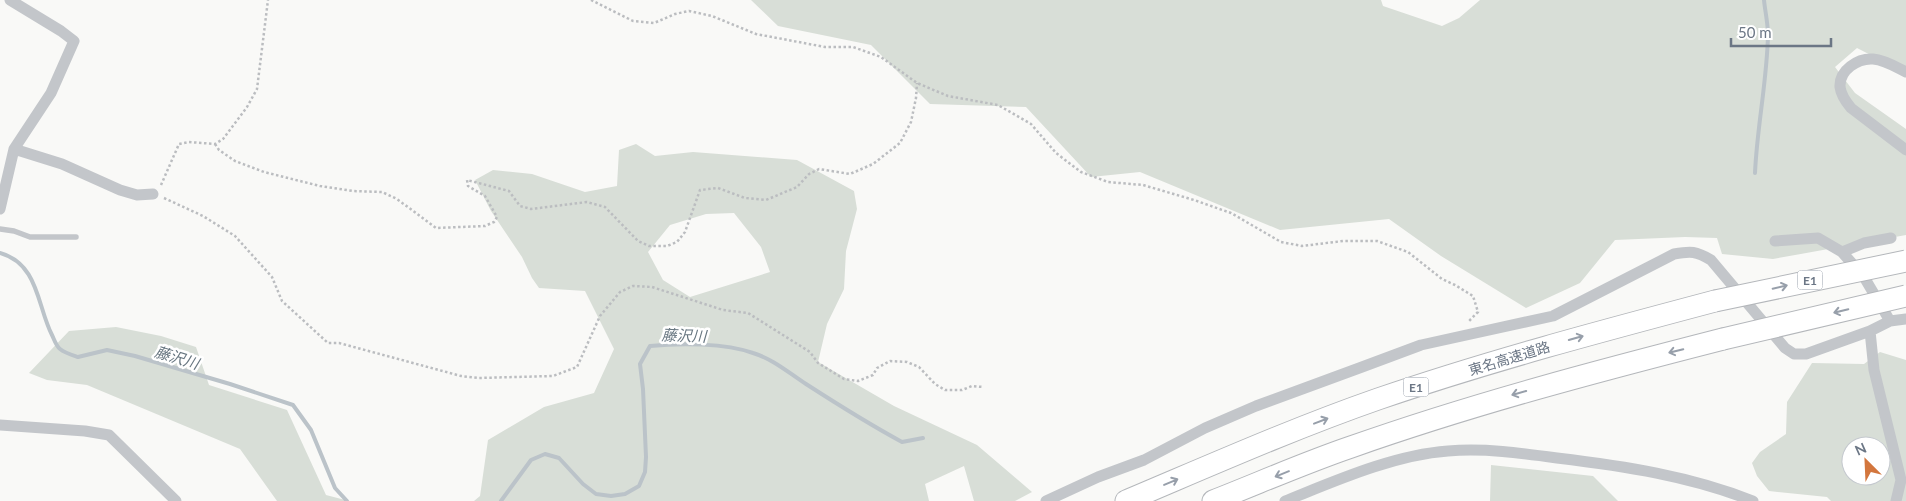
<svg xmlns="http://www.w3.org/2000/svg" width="1906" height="501" viewBox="0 0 1906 501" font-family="Lato,'Noto Sans JP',sans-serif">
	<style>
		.green { fill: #d8ded7; fill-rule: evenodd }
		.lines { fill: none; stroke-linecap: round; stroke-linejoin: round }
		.stream { stroke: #bbc3c9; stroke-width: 4 }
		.motorway-casing { stroke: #b4b7bb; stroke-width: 23 }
		.path { stroke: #bbbdc0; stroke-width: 2.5; stroke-dasharray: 2.5 2.5; stroke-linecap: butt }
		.service { stroke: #c3c6ca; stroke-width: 5.5 }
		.minor { stroke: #c3c6ca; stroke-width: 11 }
		.motorway { stroke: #fff; stroke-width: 21 }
		.motorway-bridge-casing { stroke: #b4b7bb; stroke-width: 23; stroke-linecap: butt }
		.motorway-bridge { stroke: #fff; stroke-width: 21 }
		.oneway { stroke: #979faa }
		.labels { text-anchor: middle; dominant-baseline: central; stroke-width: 5; stroke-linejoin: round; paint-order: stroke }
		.shield { fill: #fff; stroke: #979faa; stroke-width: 1 }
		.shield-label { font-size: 12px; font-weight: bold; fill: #6b7685 }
		.street-label { font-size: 14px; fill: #6b7685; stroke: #fff }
		.water-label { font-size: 15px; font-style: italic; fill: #677680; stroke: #fff }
	</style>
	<rect width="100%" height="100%" fill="#f9f9f7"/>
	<path class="green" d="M751 0H1381L1383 6 1442 26 1459 18 1480 0H1906V68H1896L1857 48 1835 67 1855 93 1906 129V235L1773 259 1722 254 1717 238 1685 237 1615 240 1580 283 1526 308 1441 256 1389 219 1280 230 1140 172 1091 177 1026 107 930 104 871 45 778 26Z
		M636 144 655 156 693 152 797 160 854 191 857 209 846 251 844 289 827 324 818 362 894 406 977 445 1032 492 1015 501H974L964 466 925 484 929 501H474L480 496 488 440 544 407 594 393 614 349 585 291 539 288 532 278 522 257 491 211 475 180 493 170 532 174 585 192 617 186 619 150ZM734 213 761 247 770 272 690 297 663 280 648 252 670 225 706 214Z
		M116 327 161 336 196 347 209 385 287 410 326 495 349 501H277L240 449 87 385 47 380 29 373 69 331Z
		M1880 352 1906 360V501H1831L1827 497 1769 491 1757 476 1752 463 1760 452 1786 434 1787 402 1812 363 1864 364ZM1851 446H1881V476H1851Z
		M1491 465 1593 476 1618 501H1490Z"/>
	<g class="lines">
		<path class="stream" d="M1755 173C1757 127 1767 81 1768 35 1768 23 1765 11 1764 0
			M0 253C39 264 37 306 52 335 54 339 56 346 60 349 65 353 72 355 78 357L107 350 135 356 230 384 293 405 311 430 335 488 347 501
			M501 501 531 460 545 454 559 458 583 484 596 494 611 496 625 494 639 486 645 472 646 457 643 389 640 364 650 346C680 343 725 343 753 353 773 359 789 373 806 384 837 404 869 424 902 442L923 438"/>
		<defs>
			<path id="motorway" d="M1126 501C1209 466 1292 429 1378 399 1489 361 1602 331 1715 301
				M1213 501C1259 483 1304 463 1351 447 1473 404 1598 371 1723 339"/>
		</defs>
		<use href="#motorway" class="motorway-casing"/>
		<path class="path" d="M591 0 633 21 654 23 675 14 689 11 712 16 756 34 825 47H853L881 57 917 83 948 96 998 105 1031 124 1056 153 1081 172 1108 182 1143 185 1194 200 1231 213 1281 242 1302 246 1343 241H1377L1408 252 1442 279 1455 285 1473 296 1478 312 1469 321
			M215 144 219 150 235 161 264 172 320 186 353 191 382 192 397 199 436 228 485 226 494 222 497 217 485 196 468 186 467 180 509 191 520 206 531 209 587 202 605 207 638 241 649 246H667L677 242 685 232 700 190 718 188 745 198 766 200 797 187 809 174 819 169 850 174 873 164 900 143 911 122 916 98 917 83
			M161 185 179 144 189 142 215 144 223 139 247 107 257 89 268 0
			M164 198 203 216 235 236 272 277 282 301 328 343H339L461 376 478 378 553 376 577 367 600 316 620 292 633 286 652 287 723 310 748 313 810 352 818 363 844 379 858 381 873 375 877 368 890 361 907 362 919 367 935 384 945 390H962L972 386 983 387"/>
		<path class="service" d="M0 229 14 231 30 237H76"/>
		<path class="minor" d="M1906 72C1896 67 1885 60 1873 59 1858 58 1839 70 1840 87 1841 95 1846 102 1851 108L1906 150
			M14 149 62 164 120 190 137 195 153 194
			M0 209 14 149 51 93 74 41 61 31 10 0
			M1775 241 1818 238 1842 252 1864 277 1890 321
			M1842 252 1864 243 1891 238
			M1870 331 1874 370 1901 480 1896 501
			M0 425 85 431 109 435 176 501
			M1046 501 1098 477 1144 460 1205 428 1256 406 1362 367 1421 345 1553 316 1674 254C1691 251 1696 251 1711 260L1785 348 1794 354H1806L1870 331 1890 321 1906 319
			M1285 501C1335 481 1393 455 1448 451 1484 448 1521 453 1557 458 1624 466 1690 476 1753 501"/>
		<use href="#motorway" class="motorway"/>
		<defs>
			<path id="motorway-bridge" d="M1715 301 1906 261
				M1723 339 1906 296"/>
		</defs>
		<use href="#motorway-bridge" class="motorway-bridge-casing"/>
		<use href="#motorway-bridge" class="motorway-bridge"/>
	</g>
	<defs><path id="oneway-shaft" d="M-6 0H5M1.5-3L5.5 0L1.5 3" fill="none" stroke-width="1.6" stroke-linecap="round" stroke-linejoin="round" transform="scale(1.25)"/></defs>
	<g class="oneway">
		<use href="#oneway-shaft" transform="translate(1780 287) rotate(-13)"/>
		<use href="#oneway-shaft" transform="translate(1841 311) rotate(167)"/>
		<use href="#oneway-shaft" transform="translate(1576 338) rotate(-16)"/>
		<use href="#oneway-shaft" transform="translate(1676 351) rotate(166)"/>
		<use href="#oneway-shaft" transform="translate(1519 393) rotate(164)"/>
		<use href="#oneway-shaft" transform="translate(1321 421) rotate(-21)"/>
		<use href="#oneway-shaft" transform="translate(1282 474) rotate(158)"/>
		<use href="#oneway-shaft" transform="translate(1171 482) rotate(-23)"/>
	</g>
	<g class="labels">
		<g class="shield">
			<rect x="1797.5" y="270.5" width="25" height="19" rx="4"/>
			<rect x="1403.5" y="377.5" width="25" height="19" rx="4"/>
		</g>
		<g class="shield-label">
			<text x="1810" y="280">E1</text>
			<text x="1416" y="387">E1</text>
		</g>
		<g class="street-label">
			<text transform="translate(1509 358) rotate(-17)">東名高速道路</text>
		</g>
		<g class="water-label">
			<text transform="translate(684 335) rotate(2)">藤沢川</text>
			<text transform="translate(177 357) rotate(17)">藤沢川</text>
		</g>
	</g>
	<g transform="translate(1866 461) rotate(336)"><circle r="24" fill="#ffffff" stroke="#c4c8ce"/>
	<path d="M0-4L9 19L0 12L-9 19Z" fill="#d3763d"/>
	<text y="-8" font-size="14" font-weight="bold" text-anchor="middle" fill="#6b7685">N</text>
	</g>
	<path d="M1731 38v8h100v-8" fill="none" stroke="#6b7685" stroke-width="2.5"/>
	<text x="1738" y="38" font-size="15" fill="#6b7685" stroke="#ffffff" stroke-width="4" paint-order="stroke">50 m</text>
</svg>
